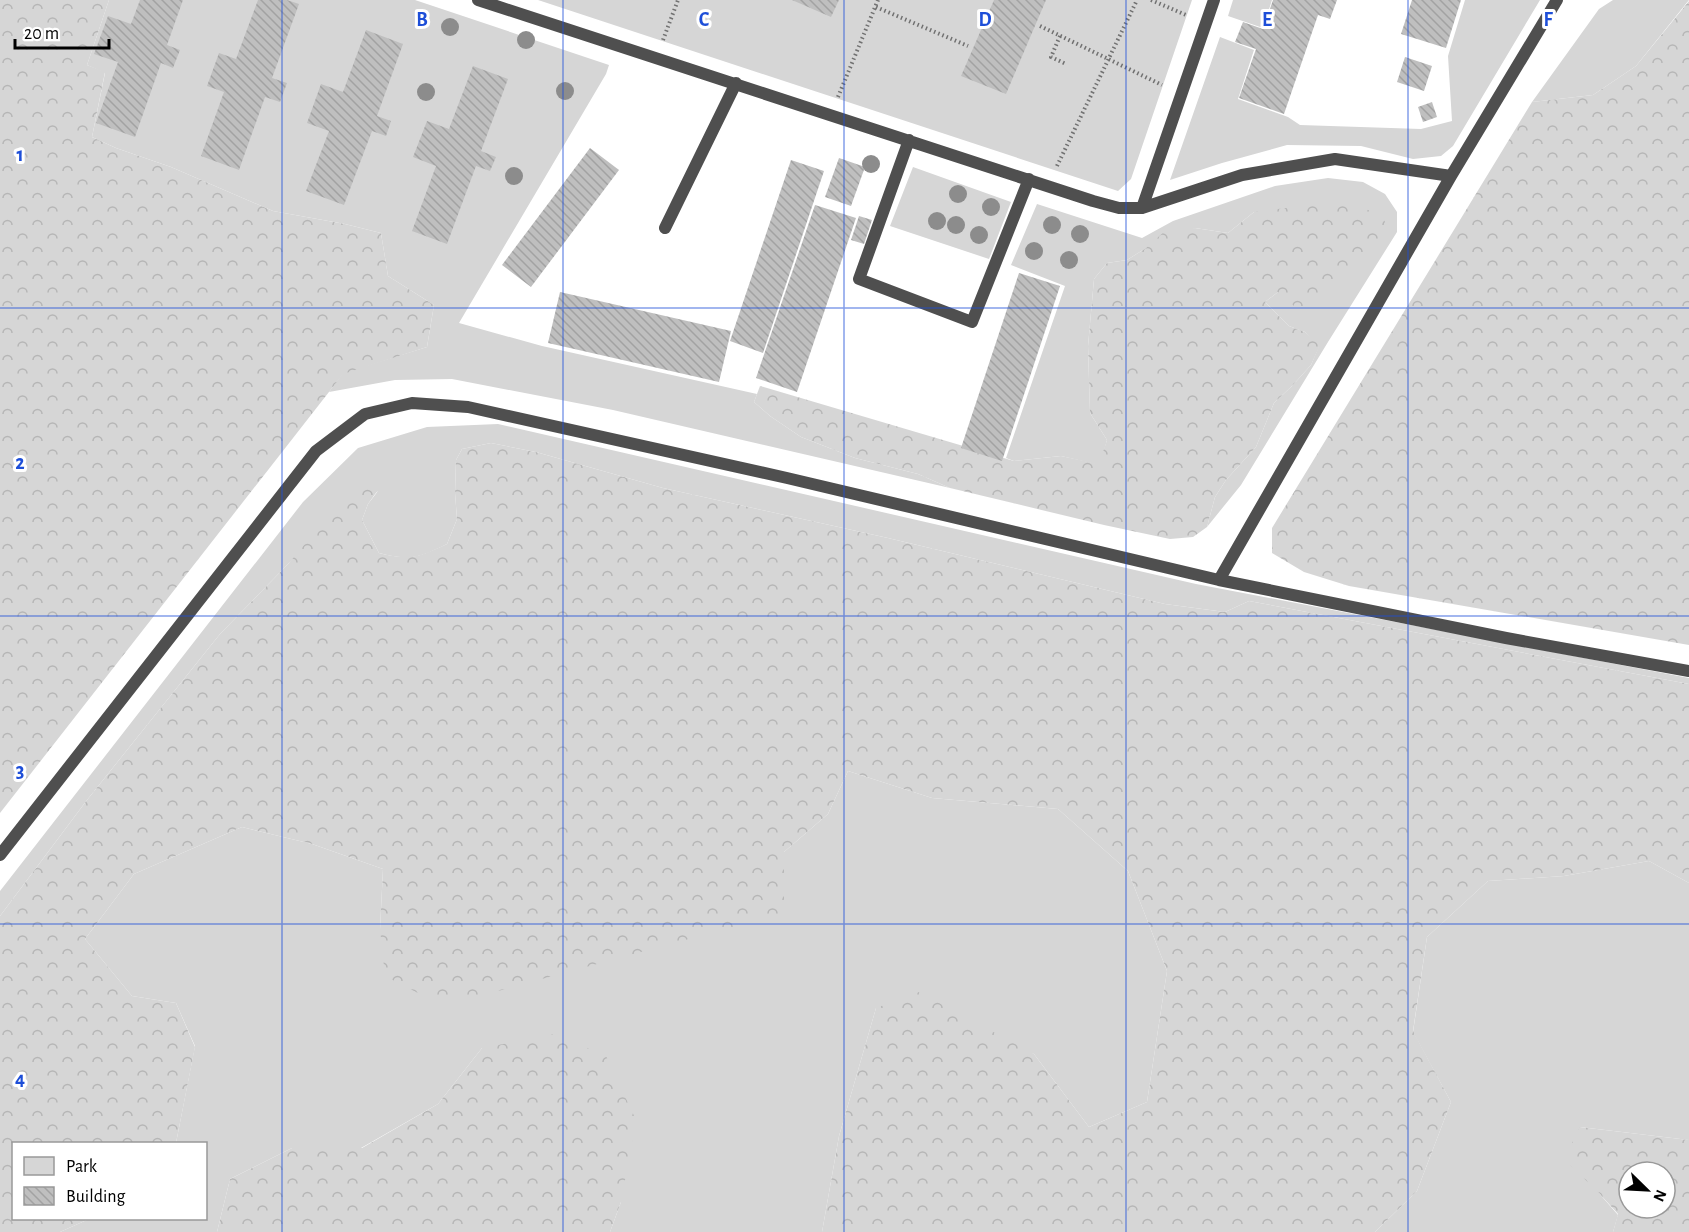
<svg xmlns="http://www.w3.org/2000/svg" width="1689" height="1232" viewBox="0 0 1689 1232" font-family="'Alegreya Sans',sans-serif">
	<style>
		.green { fill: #d6d6d6 }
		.forest { fill: url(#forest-crowns); fill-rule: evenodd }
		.building { fill: url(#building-back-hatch) }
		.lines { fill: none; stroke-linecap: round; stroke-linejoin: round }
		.path { stroke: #717171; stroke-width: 4; stroke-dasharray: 1.5 3; stroke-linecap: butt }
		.service { stroke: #4f4f4f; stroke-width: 12 }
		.tree { fill: #8c8c8c }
		.grid { fill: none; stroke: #1d4ed8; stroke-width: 1.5; stroke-opacity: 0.55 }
		.grid-label { font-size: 20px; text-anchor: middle; font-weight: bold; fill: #1d4ed8; stroke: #fff; stroke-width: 6; stroke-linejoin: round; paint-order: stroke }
	</style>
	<defs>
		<pattern id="forest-crowns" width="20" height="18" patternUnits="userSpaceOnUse" patternTransform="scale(1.5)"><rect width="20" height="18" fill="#d6d6d6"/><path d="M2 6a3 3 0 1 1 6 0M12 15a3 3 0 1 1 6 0" fill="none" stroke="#b6b6b6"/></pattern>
		<pattern id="building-back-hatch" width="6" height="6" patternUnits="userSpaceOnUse" patternTransform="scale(1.5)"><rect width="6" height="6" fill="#bfbfbf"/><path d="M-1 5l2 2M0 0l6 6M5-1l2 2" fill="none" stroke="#a2a2a2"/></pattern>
	</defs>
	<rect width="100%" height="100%" fill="#fff"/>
	<path class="green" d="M109 0H415L609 65 606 74 459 323 542 346 757 394 754 402 770 416 801 437 855 458 918 474 950 488 613 410 452 379 395 380 329 392 343 373 427 347 434 305 388 276 381 233 345 224 273 211 171 167 116 148 92 137 105 73 87 65Z
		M538 0H1192L1131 179 1118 191Z
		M1233 0H1272L1263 28 1228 16Z
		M1465 0H1540L1453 146 1441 156 1413 159 1361 146 1287 145 1222 163 1170 180 1220 37 1254 50 1238 99 1288 117 1300 125 1421 129 1452 121 1448 56Z
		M1613 0H1689L1636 66 1593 95 1532 102 1599 9Z
		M913 167 1011 202 989 259 890 226Z
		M1328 178 1363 182 1385 194 1397 212V232L1328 342 1241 485 1207 527 1215 497 1226 480 1256 447 1274 403 1293 385 1311 365 1319 346 1305 332 1289 326 1265 302 1278 292 1254 212 1228 233 1195 228 1146 248 1127 260 1107 263 1094 279 1088 346 1090 413 1107 440 1100 465 1061 456 1014 461 1006 458 1065 286 1011 265 1037 204 1142 238 1173 221 1275 186Z
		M498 424 1196 584 1689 678V684L1249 601 1225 612 1165 604 888 538 663 488 536 452 491 443 462 449 456 460 455 493 457 519 447 544C418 558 411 561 379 553L362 520 368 504 378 491 289 563 220 634 87 800 0 916V891L303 502 358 448 427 427Z
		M848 771 932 798 1058 809 1128 871 1167 971 1147 1102 1089 1127 1034 1054 876 1008 839 1136 822 1232H610L621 1202 482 1048 438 1104 361 1148H292L230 1179 217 1232H60L89 1219 206 1218V1144L176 1143 195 1046 176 1003 132 996 85 939 134 874 242 827 312 844 383 869 380 929 784 852 828 814Z
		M1649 861 1689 883V1140L1580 1127 1598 1192 1618 1215 1613 1232H1375L1417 1191 1451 1102 1413 1032 1427 937 1488 881 1564 876Z"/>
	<path class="forest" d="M0 0H109L87 65 105 72 92 137 116 148 171 167 273 211 345 224 381 233 388 276 434 305 427 347 343 374 0 813Z
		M1689 1V645L1349 586 1304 572 1272 553V528L1532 102 1593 95 1636 66Z
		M1341 201 1383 215 1386 226 1374 252 1320 305 1302 313 1278 292 1265 302 1289 326 1305 332 1320 345 1311 365 1293 385 1274 403 1256 447 1226 480 1215 497 1207 527 1193 537 1170 539 1104 525 950 488 918 474 855 458 801 437 770 416 754 402 760 386 1014 461 1061 456 1099 464 1107 440 1090 413 1088 346 1094 279 1107 263 1127 260 1146 248 1165 231 1195 228 1228 233 1254 212Z
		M491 443 536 452 663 488 888 538 1165 604 1225 612 1249 601 1689 684V883L1649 861 1564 876 1488 881 1427 937 1413 1031 1451 1102 1417 1191 1375 1232H822L839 1136 876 1008 919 992 1034 1054 1089 1127 1147 1102 1167 971 1128 871 1058 809 932 798 848 771 828 814 784 852V913L443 1006 385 976 380 929 383 869 312 844 242 827 134 874 85 939 132 996 176 1003 195 1047 176 1143 14 1144V1218L89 1219 60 1232H0V916L87 800 220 634 289 563 354 485 366 478 376 481 378 490 368 504 362 520 379 553C410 561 419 557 447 544L457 519 455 493 456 460 462 449Z
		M555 1034 606 1056 636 1120 621 1202 610 1232H217L230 1179 292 1148H362L438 1104 482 1048Z
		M1580 1127 1689 1140V1232H1613L1618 1214 1598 1192 1564 1159ZM1629 1172H1665V1208H1629Z"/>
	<path class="building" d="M140 0H183L167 45 180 50 173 68 161 63 135 137 96 123 118 62 94 54 108 16 131 24Z
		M258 0H287L299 4 272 78 287 83 280 102 265 97 239 170 201 156 224 92 207 86 219 53 236 59Z
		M792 0H839L831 17Z
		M994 0H1046L1006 94 961 76Z
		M1273 0H1337L1330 19 1318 15 1284 114 1239 98 1256 49 1235 42 1243 22 1263 29Z
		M1412 0H1461L1446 48 1401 34Z
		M366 30 403 44 377 116 391 121 386 136 372 131 344 205 306 191 329 131 307 123 321 84 343 92Z
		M1405 57 1432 66 1424 91 1397 82Z
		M473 66 508 79 481 151 496 157 490 171 476 166 447 244 412 231 436 166 413 157 427 121 449 129Z
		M1432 102 1437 117 1423 122 1418 107Z
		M590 148 619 170 531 287 502 265Z
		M839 158 865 167 851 206 825 197Z
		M791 160 824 171 763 353 730 341Z
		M815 205 856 218 797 392 756 378Z
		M859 216 872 220 864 244 851 240Z
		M1019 273 1060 286 1002 461 961 448Z
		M560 292 731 331 719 382 548 343Z"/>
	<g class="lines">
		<path class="path" d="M1151 0 1186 15
			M876 7 968 46
			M1040 26 1162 85
			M1060 36 1051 57 1066 64
			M663 40 678 0
			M838 97 878 0
			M1057 166 1137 0"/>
		<path class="service" d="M478 0 1093 201 1119 208H1142L1242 175 1335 159 1451 176
			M909 140 859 279 972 322 1029 179
			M1142 208 1214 0
			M665 228 736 83
			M1219 580 1506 638 1689 671
			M0 855 316 451 365 414 412 403 468 407 787 478 1219 580 1451 176 1557 0"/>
	</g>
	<g class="tree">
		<circle cx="450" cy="27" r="9"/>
		<circle cx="526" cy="40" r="9"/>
		<circle cx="565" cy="91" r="9"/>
		<circle cx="426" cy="92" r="9"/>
		<circle cx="871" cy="164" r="9"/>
		<circle cx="514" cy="176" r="9"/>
		<circle cx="958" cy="194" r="9"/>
		<circle cx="991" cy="207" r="9"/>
		<circle cx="937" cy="221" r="9"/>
		<circle cx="956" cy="225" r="9"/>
		<circle cx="1052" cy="225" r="9"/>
		<circle cx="1080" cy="234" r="9"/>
		<circle cx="979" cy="235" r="9"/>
		<circle cx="1034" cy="251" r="9"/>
		<circle cx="1069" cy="260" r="9"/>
	</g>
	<path class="grid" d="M282 0V1232M563 0V1232M844 0V1232M1126 0V1232M1408 0V1232M0 308H1689M0 616H1689M0 924H1689"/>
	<g class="grid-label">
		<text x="422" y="26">B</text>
		<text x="704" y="26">C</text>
		<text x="985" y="26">D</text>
		<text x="1267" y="26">E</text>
		<text x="1548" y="26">F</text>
		<text x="20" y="161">1</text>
		<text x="20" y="469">2</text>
		<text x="20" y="777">3</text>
		<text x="20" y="1085">4</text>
	</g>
	<rect x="12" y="1142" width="195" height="78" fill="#ffffff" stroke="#999999" stroke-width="1.5"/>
	<rect x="24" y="1157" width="30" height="18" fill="#d6d6d6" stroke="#999999" stroke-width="1.5"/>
	<text x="66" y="1172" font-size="18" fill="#000000">Park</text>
	<rect x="24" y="1187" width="30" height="18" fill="url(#building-back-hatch)" stroke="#999999" stroke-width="1.5"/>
	<text x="66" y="1202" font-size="18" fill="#000000">Building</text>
	<g transform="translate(1647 1190) rotate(114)"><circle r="28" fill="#ffffff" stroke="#999999" stroke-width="1.5"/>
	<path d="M0-4.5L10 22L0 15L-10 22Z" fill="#000000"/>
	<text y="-9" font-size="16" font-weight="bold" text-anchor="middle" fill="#000000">N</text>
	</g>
	<path d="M15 39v9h94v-9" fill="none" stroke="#000000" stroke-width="3"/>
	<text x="24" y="39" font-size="18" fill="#000000" stroke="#ffffff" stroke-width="4.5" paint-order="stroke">20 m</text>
</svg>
